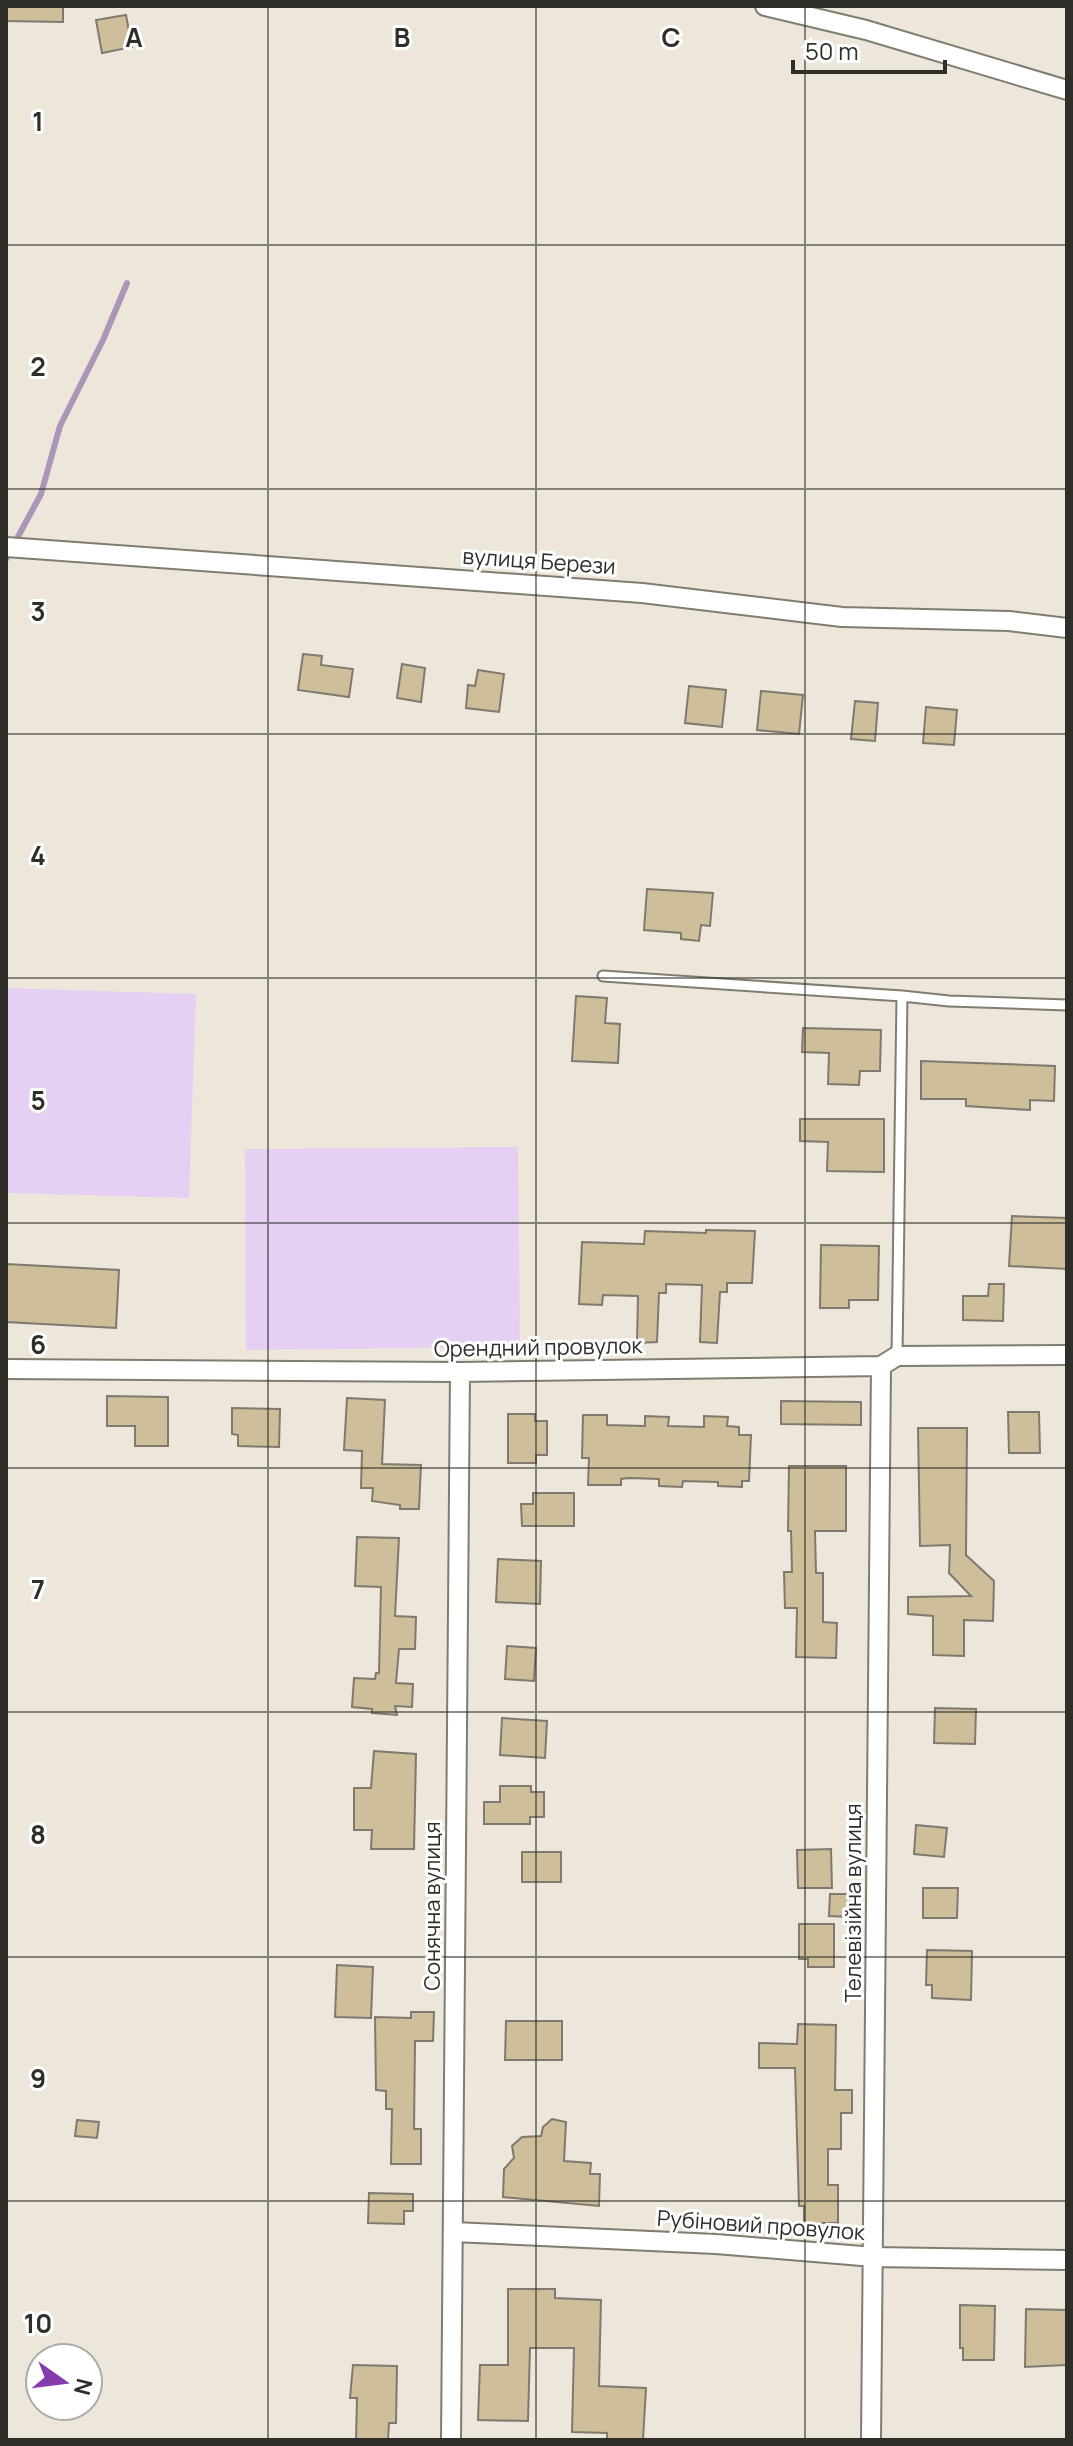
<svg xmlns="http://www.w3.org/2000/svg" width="1073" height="2446" viewBox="0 0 1073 2446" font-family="Manrope,sans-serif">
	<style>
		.green { fill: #e5d0f3 }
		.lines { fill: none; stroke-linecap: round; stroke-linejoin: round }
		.stream { stroke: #ab96b8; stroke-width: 6 }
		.building { fill: #cebe99; stroke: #7f7a6f; stroke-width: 2 }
		.lane-casing { stroke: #817c70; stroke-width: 13 }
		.street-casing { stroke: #817c70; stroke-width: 22 }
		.lane { stroke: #fff; stroke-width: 9 }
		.street { stroke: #fff; stroke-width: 18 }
		.grid { fill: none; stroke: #302e29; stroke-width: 2; stroke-opacity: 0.55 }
		.labels { text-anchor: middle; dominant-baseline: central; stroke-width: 6; stroke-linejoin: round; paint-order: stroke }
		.street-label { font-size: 22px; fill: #302e29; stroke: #fff }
		.grid-label { font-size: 26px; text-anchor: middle; font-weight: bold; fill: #302e29; stroke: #fff; stroke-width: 6; stroke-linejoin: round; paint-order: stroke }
	</style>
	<rect width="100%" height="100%" fill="#ece7da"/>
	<path class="green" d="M6 988 196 994 189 1198 6 1193Z
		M518 1147 520 1347 246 1350 245 1149Z"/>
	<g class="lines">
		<path class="stream" d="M6 559 41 494 60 426 103 340 127 283"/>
	</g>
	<path class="building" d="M6 6H63V22L6 21Z
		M126 15 132 47 102 53 96 20Z
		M303 654 322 656 321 665 353 669 349 697 298 690Z
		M402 664 425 668 421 702 397 698Z
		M478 670 504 674 499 712 466 708 468 685 475 686Z
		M689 686 726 690 722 727 685 723Z
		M761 691 803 695 799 734 757 730Z
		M855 701 878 703 875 741 851 739Z
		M926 707 957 710 954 745 923 743Z
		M647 889 713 893 710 926 701 925 699 941 681 939V933L644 930Z
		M576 996 607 998 605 1023 620 1024 618 1063 572 1061Z
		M803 1028 881 1030 880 1071H860L859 1085 828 1084 829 1053 802 1052Z
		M921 1061 1055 1066 1054 1101 1030 1100V1110L966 1106V1099H921Z
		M800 1119H884V1172L827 1171 828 1142 800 1141Z
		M1012 1216 1067 1218V1269L1009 1266Z
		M706 1230 755 1231 752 1283H727V1292H720L717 1343 700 1342 702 1285 666 1284V1293H659L657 1342 637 1343 638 1296 603 1295 602 1305 579 1304 582 1242 644 1244 645 1231 706 1233Z
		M821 1245 879 1246 878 1300H849V1308H820Z
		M6 1264 119 1270 116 1328 6 1322Z
		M989 1284H1004L1003 1321 963 1320V1296H988Z
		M107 1396 168 1397V1446H135V1426H107Z
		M347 1398 385 1400 382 1464 421 1465 419 1509H400V1505L372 1501 373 1488H361L362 1451 344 1450Z
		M781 1401 861 1402V1425L781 1424Z
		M232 1408 280 1409 279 1447 238 1446V1435L232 1434Z
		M1008 1412H1039L1040 1453H1009Z
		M508 1414H535V1421H547V1455H536V1463H508Z
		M583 1415H607V1425L645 1426V1416L669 1417 668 1426 704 1427V1416L728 1417 727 1426 739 1427V1435H751L749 1481H742V1487L718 1486V1482L683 1481 682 1487 659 1486V1479L629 1478 621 1479V1485H588L589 1458H582Z
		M918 1428H967L966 1555 994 1581 993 1621 964 1620V1656L933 1655V1616L908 1614V1597L971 1596 949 1573 950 1545 920 1546Z
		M789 1466H846V1531H815L816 1573H823V1622L837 1623 836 1658 796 1657 797 1608H785L784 1572H792L791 1531H788Z
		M533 1493H574V1526H522L521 1504H533Z
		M357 1537 399 1538 395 1616 416 1617 415 1649H399L396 1683 413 1684 412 1707 395 1706 397 1715 372 1713V1709L352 1707 354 1678 375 1679 376 1673H379L381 1587 355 1586Z
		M498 1559 541 1561 540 1604 496 1602Z
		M507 1646 536 1648 534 1681 505 1679Z
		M935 1708 976 1709 975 1744 934 1743Z
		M502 1718 547 1721 545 1758 500 1755Z
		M374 1751 416 1754 414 1849H371L372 1830H354V1788H371Z
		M500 1786H531V1792H544V1817H530V1824H484V1802H500Z
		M916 1825 947 1828 944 1857 914 1854Z
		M831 1849 832 1888H798L797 1850Z
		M522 1852H561V1882H522Z
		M923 1888H958L957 1918H923Z
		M830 1894H851L850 1917 829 1916Z
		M799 1924H834V1967H808V1959H799Z
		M927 1950 972 1951 971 2000 932 1998V1985H926Z
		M337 1965 373 1967 371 2018 335 2017Z
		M411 2012H434L433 2041H415L414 2129H421V2164H391L392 2109H386V2091L376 2090 375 2017 411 2018Z
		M506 2021H562V2060H505Z
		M798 2024 836 2025 835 2090H852V2113H841V2149H828V2185H838V2223H804V2206H799L795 2068H759V2043L797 2044Z
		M552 2119 566 2122 564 2161 591 2163 590 2174H600L599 2206 503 2197 504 2169 514 2158 512 2146 522 2137 541 2136 543 2127Z
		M77 2120 99 2122 97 2138 75 2136Z
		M369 2193 413 2194V2211H404V2224L368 2223Z
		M508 2289H555V2298L601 2300 599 2386 646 2388 643 2440H607V2433L572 2432 574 2348H530L528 2421 478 2420 480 2365H508Z
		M960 2305 995 2306 994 2360H963V2348H960Z
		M1026 2309 1067 2310 1066 2365 1025 2367Z
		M353 2365 397 2366 396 2423H389L388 2440H356L357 2398H350Z"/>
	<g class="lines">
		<defs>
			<path id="lane" d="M603 976 902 996 949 1001 1067 1005
				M897 1356 902 996"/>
			<path id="street" d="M765 6 866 30 1067 90
				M6 547 642 593 842 617 1009 621 1067 628
				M6 1369 460 1372 881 1366 897 1356 1067 1355
				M453 2232 716 2244 874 2257 1067 2260
				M451 2440 460 1372
				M871 2440 881 1366"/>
		</defs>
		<use href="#lane" class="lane-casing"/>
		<use href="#street" class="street-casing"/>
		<use href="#lane" class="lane"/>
		<use href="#street" class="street"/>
	</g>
	<path class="grid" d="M268 6V2440M536 6V2440M805 6V2440M6 245H1067M6 489H1067M6 734H1067M6 978H1067M6 1223H1067M6 1468H1067M6 1712H1067M6 1957H1067M6 2201H1067"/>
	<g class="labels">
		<g class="street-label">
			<text transform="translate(539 561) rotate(4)">вулиця Берези</text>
			<text transform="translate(538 1347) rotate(-1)">Орендний провулок</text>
			<text transform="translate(853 1903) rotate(-90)">Телевізійна вулиця</text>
			<text transform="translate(432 1906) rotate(-90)">Сонячна вулиця</text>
			<text transform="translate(761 2225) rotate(4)">Рубіновий провулок</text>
		</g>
	</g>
	<g class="grid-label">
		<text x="134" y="47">A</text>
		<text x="402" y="47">B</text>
		<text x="671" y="47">C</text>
		<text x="38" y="131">1</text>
		<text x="38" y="376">2</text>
		<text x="38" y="621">3</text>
		<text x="38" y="865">4</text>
		<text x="38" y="1110">5</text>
		<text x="38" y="1354">6</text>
		<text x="38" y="1599">7</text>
		<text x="38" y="1844">8</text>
		<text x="38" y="2088">9</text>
		<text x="38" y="2333">10</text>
	</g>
	<rect width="1073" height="2446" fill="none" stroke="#302e29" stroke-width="16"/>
	<g transform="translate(64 2382) rotate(104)"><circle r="38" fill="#ffffff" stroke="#acaba9" stroke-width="2"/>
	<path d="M0-6L14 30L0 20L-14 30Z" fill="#863bac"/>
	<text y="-12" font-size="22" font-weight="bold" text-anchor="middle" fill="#302e29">N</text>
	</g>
	<path d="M793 60v12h152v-12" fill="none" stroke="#302e29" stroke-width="4"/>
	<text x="805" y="60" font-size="24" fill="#302e29" stroke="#ffffff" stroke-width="6" paint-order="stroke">50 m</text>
</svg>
